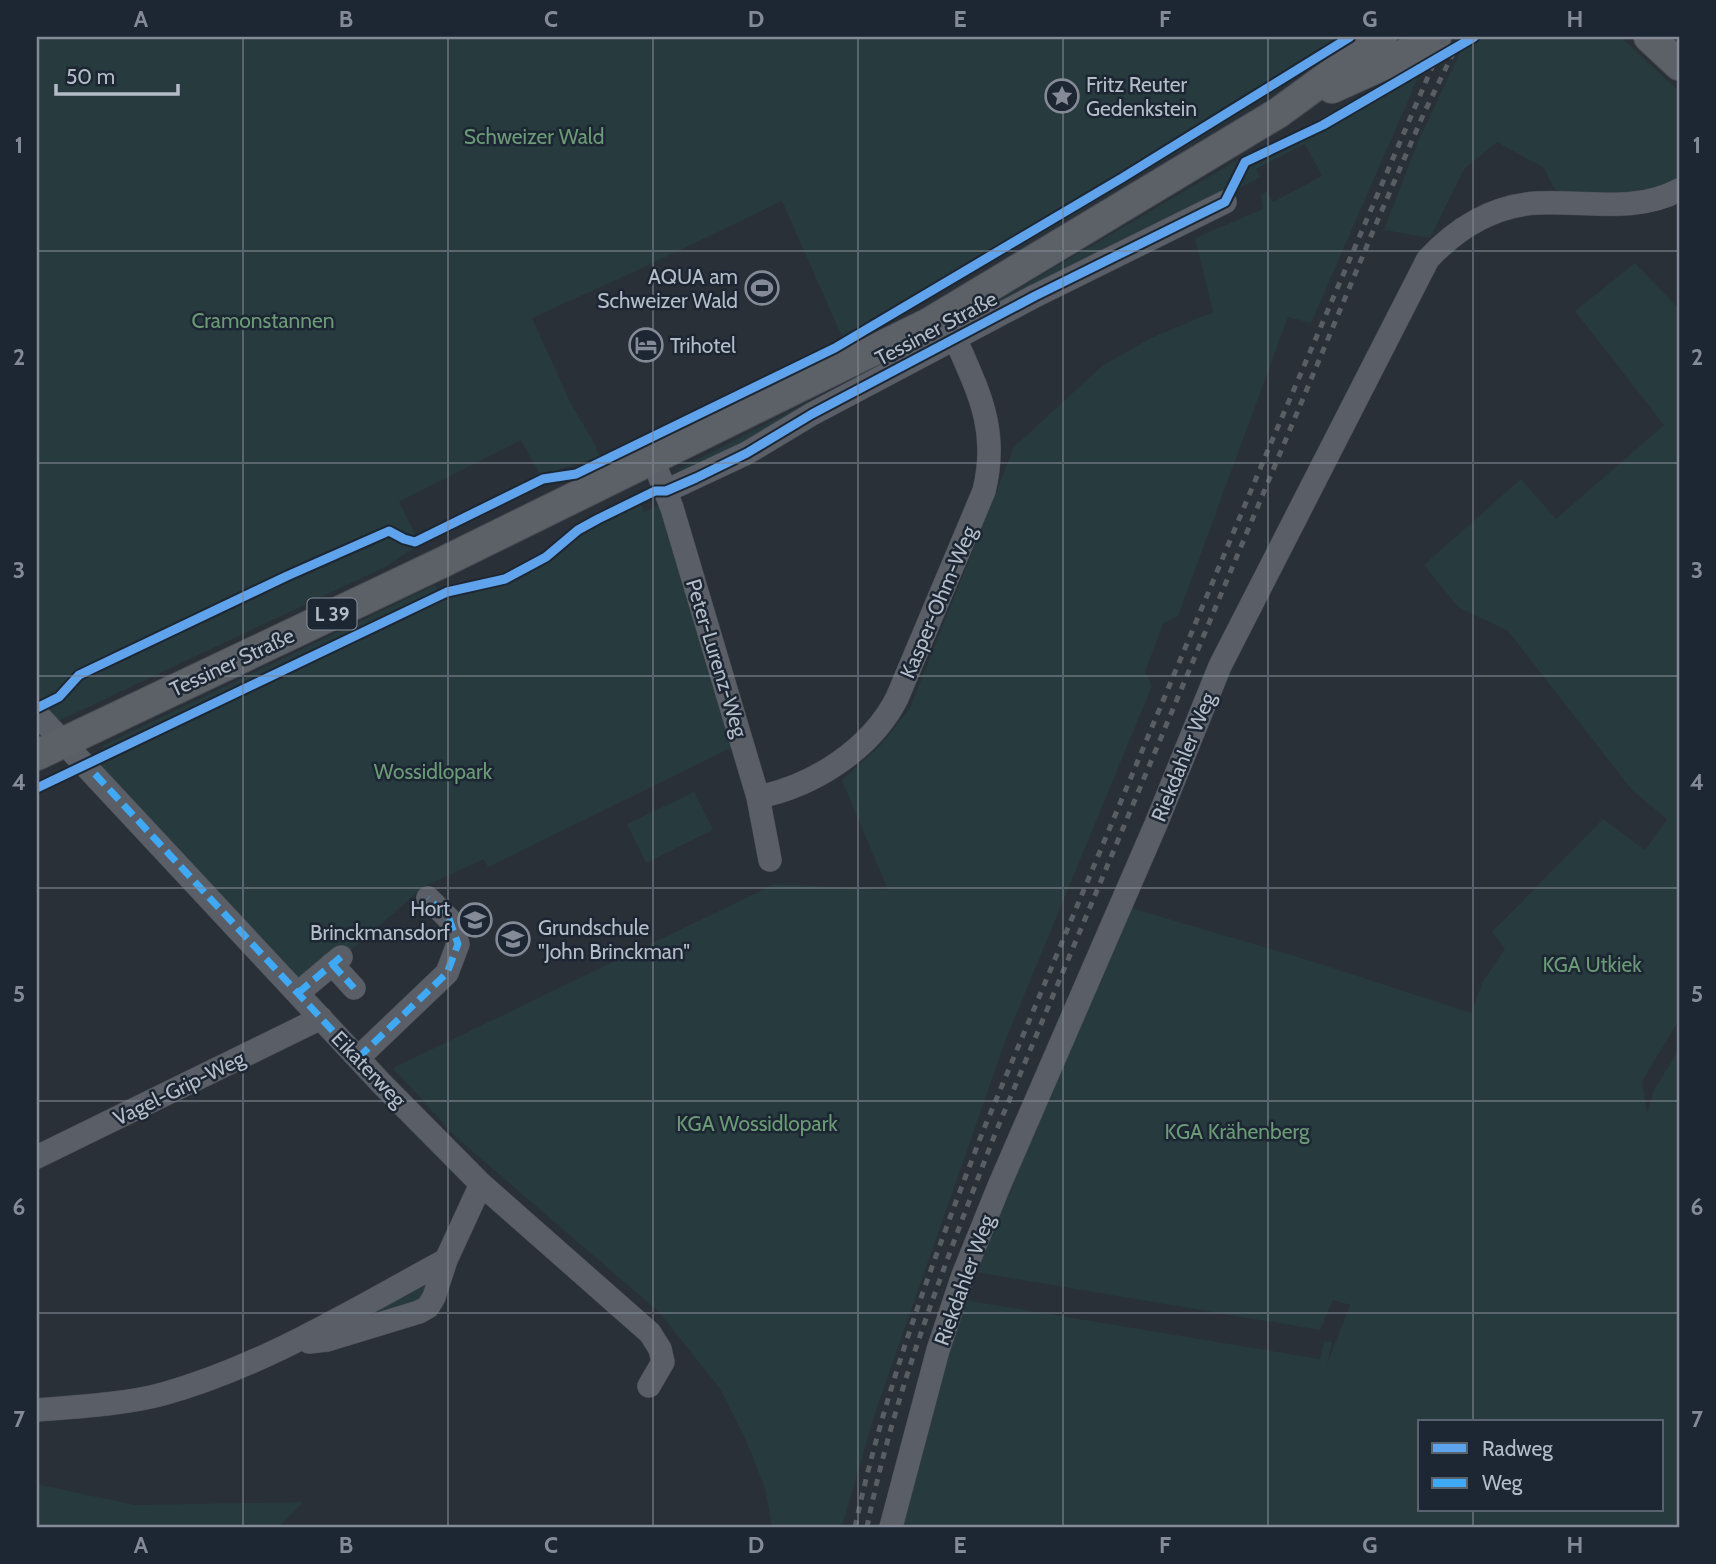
<svg xmlns="http://www.w3.org/2000/svg" width="1716" height="1564" viewBox="0 0 1716 1564" font-family="Cabin,sans-serif">
	<style>
		.green { fill: #273a3e; fill-rule: evenodd }
		.lines { fill: none; stroke-linecap: round; stroke-linejoin: round }
		.minor-casing { stroke: #484c53; stroke-width: 24 }
		.major-casing { stroke: #484c55; stroke-width: 32 }
		.minor { stroke: #5a5e66; stroke-width: 23 }
		.major { stroke: #5c6168; stroke-width: 30 }
		.rail { stroke: #595d64; stroke-width: 5; stroke-dasharray: 7 7; stroke-linecap: butt }
		.quiet { stroke: #3fa9f5; stroke-width: 7; stroke-dasharray: 14 7; stroke-linecap: butt }
		.cycleway-casing { stroke: #1d2633; stroke-width: 13 }
		.cycleway { stroke: #60a3ed; stroke-width: 9 }
		.grid { fill: none; stroke: #848b96; stroke-width: 2; stroke-opacity: 0.55 }
		.labels { text-anchor: middle; dominant-baseline: central; stroke-width: 5; stroke-linejoin: round; paint-order: stroke }
		.shield { fill: #1d2633; stroke: #878f9c; stroke-width: 2 }
		.shield-label { font-size: 19px; font-weight: bold; fill: #b4bcc9 }
		.poi-label { font-size: 21px; fill: #b4bcc9; stroke: #1d2633; text-anchor: start }
		.park-label { font-size: 21px; fill: #6b9a76; stroke: #1d2633 }
		.street-label { font-size: 21px; fill: #b4bcc9; stroke: #1d2633 }
		.neatline { fill: none; stroke: #848b96; stroke-width: 2.5 }
		.grid-label { font-size: 23px; text-anchor: middle; font-weight: bold; fill: #848b96 }
	</style>
	<rect width="100%" height="100%" fill="#2a3038"/>
	<path class="green" d="M37 37H1340L1217 114 843 339 782 201 636 271 532 318 572 406 592 439 600 457 560 469 542 478 521 440 399 502 420 544 385 567 37 731Z
		M1353 37H1360C1208 135 1055 230 897 316L896 314 1182 145Z
		M1482 37H1621L1679 91V180L1658 192 1566 196 1554 188 1544 168 1497 142 1464 169 1430 238 1384 230 1417 144 1462 48Z
		M1421 71 1311 323 1288 317 1178 616 1163 624 1145 672 1152 686 1006 1039 874 1416 842 1527H772L765 1488 744 1436 721 1390 659 1312 457 1138 393 1068 775 884 888 890 842 780 879 747 910 708 1014 447 1102 366 1151 338 1213 312 1195 238 1263 209 1261 195 1267 191 1273 202 1322 176 1305 144 1256 169 1260 177 1237 189 1248 166 1326 127Z
		M1239 159 1222 196 676 480 679 469 955 326Z
		M1635 263 1679 309V1020L1642 1081 1647 1113 1653 1092 1679 1049V1527H900L964 1300 1320 1359 1324 1341 1332 1342 1327 1364 1350 1305 1333 1300 1320 1330 975 1272 1128 907 1308 960 1471 1013 1483 981 1505 949 1492 932 1603 819 1645 850 1667 819 1632 790 1508 631 1458 607 1424 565 1521 479 1556 519 1664 425 1575 311ZM1420 1422H1662V1510H1420Z
		M640 501 644 512 667 501 737 745 488 867 484 859 425 886 303 992 100 769V761L435 601 510 582 546 563 598 521Z
		M435 585 438 591 99 754 104 745Z
		M694 792 713 830 646 863 627 824Z
		M432 1277 417 1306 328 1329Z
		M37 1484 134 1505 304 1502 278 1527H37Z"/>
	<g class="lines">
		<defs>
			<path id="minor" d="M653 460 672 508 758 797 770 860
				M666 491 747 453 812 414 1035 296 1225 202
				M37 714 381 1083 481 1184 650 1333 660 1349 663 1362 649 1386
				M758 797C814 786 871 749 897 698L984 491C999 430 979 393 955 338
				M332 964 354 988
				M298 993 341 957
				M358 1058 447 973 458 944 449 919 428 898
				M37 1157 321 1018
				M309 1342 327 1340 419 1312 428 1307 434 1297 446 1260 481 1184
				M37 1410C75 1407 127 1404 163 1394 264 1366 355 1309 446 1260
				M891 1527 938 1350 963 1275 999 1186 1156 824 1220 666 1428 259C1457 228 1493 206 1536 203 1584 200 1634 214 1679 190"/>
			<path id="major" d="M1649 37 1679 65
				M1332 88 1394 60 1436 37
				M37 755 439 564 929 323 1278 113 1382 37"/>
		</defs>
		<use href="#minor" class="minor-casing"/>
		<use href="#major" class="major-casing"/>
		<use href="#minor" class="minor"/>
		<use href="#major" class="major"/>
		<path class="rail" d="M855 1527C884 1391 933 1261 983 1131L1265 457 1445 37
			M867 1527C894 1392 946 1262 995 1134L1379 217 1424 113 1461 37"/>
		<path class="quiet" d="M95 774 381 1083
			M332 964 354 988
			M298 993 341 957
			M358 1058 447 973 458 944 449 919 428 898"/>
		<defs>
			<path id="cycleway" d="M37 708 59 697 79 675 287 576 389 531 404 539 415 542 543 479 576 474 835 348 1122 178 1350 37
				M37 788 447 592 505 579 546 557 578 530 598 519 655 491H666L696 478 747 453 812 414 1035 296 1225 202 1245 162 1323 125 1474 37"/>
		</defs>
		<use href="#cycleway" class="cycleway-casing"/>
		<use href="#cycleway" class="cycleway"/>
	</g>
	<path class="grid" d="M243 37V1527M448 37V1527M653 37V1527M858 37V1527M1063 37V1527M1268 37V1527M1473 37V1422M37 251H1679M37 463H1679M37 676H1679M37 888H1679M37 1101H1679M37 1313H1679M1473 1510V1527"/>
	<defs>
		<symbol id="sight-ring" viewBox="-11 -11 22 22"><circle r="9.5" fill="#1d2633" stroke="#848b96" stroke-width="1.5"/><path d="M0-6L1.8-2.2L6-1.7L2.9 1.2L3.7 5.4L0 3.3L-3.7 5.4L-2.9 1.2L-6-1.7L-1.8-2.2Z" fill="#848b96"/></symbol>
		<symbol id="stadium-ring" viewBox="-11 -11 22 22"><circle r="9.5" fill="#1d2633" stroke="#848b96" stroke-width="1.5"/><path d="M0-5a6.5 5 0 1 0 0 10a6.5 5 0 1 0 0-10ZM-3.5-1.8h7v3.6h-7Z" fill="#848b96"/></symbol>
		<symbol id="hotel-ring" viewBox="-11 -11 22 22"><circle r="9.5" fill="#1d2633" stroke="#848b96" stroke-width="1.5"/><path d="M-6-4.5h1.5V1H6V5H4.5V3h-9V5H-6ZM-4 0a1.8 1.8 0 1 1 3.6 0ZM.5 0V-2.5h3Q6-2.5 6 0Z" fill="#848b96"/></symbol>
		<symbol id="school-ring" viewBox="-11 -11 22 22"><circle r="9.5" fill="#1d2633" stroke="#848b96" stroke-width="1.5"/><path d="M0-5L7-2L0 1L-7-2ZM-4 1L0 2.5L4 1V4Q0 6-4 4Z" fill="#848b96"/></symbol>
	</defs>
	<g fill-rule="evenodd">
		<use href="#sight-ring" x="1043" y="77" width="38" height="38"/>
		<use href="#stadium-ring" x="743" y="269" width="38" height="38"/>
		<use href="#hotel-ring" x="627" y="326" width="38" height="38"/>
		<use href="#school-ring" x="456" y="901" width="38" height="38"/>
		<use href="#school-ring" x="494" y="920" width="38" height="38"/>
	</g>
	<g class="labels">
		<rect class="shield" x="307.5" y="598.5" width="49" height="31" rx="5"/>
		<g class="shield-label">
			<text x="332" y="614">L 39</text>
		</g>
		<g class="poi-label">
			<text x="1086" y="84">Fritz Reuter<tspan x="1086" dy="24">Gedenkstein</tspan></text>
			<text x="738" y="276" text-anchor="end">AQUA am<tspan x="738" dy="24">Schweizer Wald</tspan></text>
			<text x="670" y="345">Trihotel</text>
			<text x="450" y="908" text-anchor="end">Hort<tspan x="450" dy="24">Brinckmansdorf</tspan></text>
			<text x="538" y="927">Grundschule<tspan x="538" dy="24">"John Brinckman"</tspan></text>
		</g>
		<g class="park-label">
			<text x="534" y="136">Schweizer Wald</text>
			<text x="263" y="320">Cramonstannen</text>
			<text x="433" y="771">Wossidlopark</text>
			<text x="1592" y="964">KGA Utkiek</text>
			<text x="757" y="1123">KGA Wossidlopark</text>
			<text x="1237" y="1131">KGA Krähenberg</text>
		</g>
		<g class="street-label">
			<text transform="translate(936 328) rotate(-28)">Tessiner Straße</text>
			<text transform="translate(938 602) rotate(-67)">Kasper-Ohm-Weg</text>
			<text transform="translate(717 658) rotate(73)">Peter-Lurenz-Weg</text>
			<text transform="translate(232 662) rotate(-25)">Tessiner Straße</text>
			<text transform="translate(1183 757) rotate(-68)">Riekdahler Weg</text>
			<text transform="translate(369 1069) rotate(46)">Eikaterweg</text>
			<text transform="translate(179 1088) rotate(-26)">Vagel-Grip-Weg</text>
			<text transform="translate(964 1280) rotate(-70)">Riekdahler Weg</text>
		</g>
	</g>
	<rect width="1716" height="1564" fill="none" stroke="#1d2633" stroke-width="77"/>
	<rect x="1418" y="1420" width="245" height="91" fill="#1d2633" stroke="#59626f" stroke-width="2"/>
	<rect x="1432" y="1443" width="35" height="10" fill="#60a3ed" stroke="#59626f" stroke-width="2"/>
	<text x="1482" y="1456" font-size="21" fill="#b4bcc9">Radweg</text>
	<rect x="1432" y="1478" width="35" height="10" fill="#3fa9f5" stroke="#59626f" stroke-width="2"/>
	<text x="1482" y="1490" font-size="21" fill="#b4bcc9">Weg</text>
	<path d="M56 84v10h122v-10" fill="none" stroke="#b4bcc9" stroke-width="3.5"/>
	<text x="66" y="84" font-size="21" fill="#b4bcc9" stroke="#1d2633" stroke-width="5" paint-order="stroke">50 m</text>
	<rect x="38" y="38" width="1640" height="1488" class="neatline"/>
	<g class="grid-label">
		<text x="141" y="27">A</text>
		<text x="346" y="27">B</text>
		<text x="551" y="27">C</text>
		<text x="756" y="27">D</text>
		<text x="960" y="27">E</text>
		<text x="1165" y="27">F</text>
		<text x="1370" y="27">G</text>
		<text x="1575" y="27">H</text>
		<text x="19" y="153">1</text>
		<text x="1697" y="153">1</text>
		<text x="19" y="365">2</text>
		<text x="1697" y="365">2</text>
		<text x="19" y="578">3</text>
		<text x="1697" y="578">3</text>
		<text x="19" y="790">4</text>
		<text x="1697" y="790">4</text>
		<text x="19" y="1002">5</text>
		<text x="1697" y="1002">5</text>
		<text x="19" y="1215">6</text>
		<text x="1697" y="1215">6</text>
		<text x="19" y="1427">7</text>
		<text x="1697" y="1427">7</text>
		<text x="141" y="1553">A</text>
		<text x="346" y="1553">B</text>
		<text x="551" y="1553">C</text>
		<text x="756" y="1553">D</text>
		<text x="960" y="1553">E</text>
		<text x="1165" y="1553">F</text>
		<text x="1370" y="1553">G</text>
		<text x="1575" y="1553">H</text>
	</g>
</svg>
